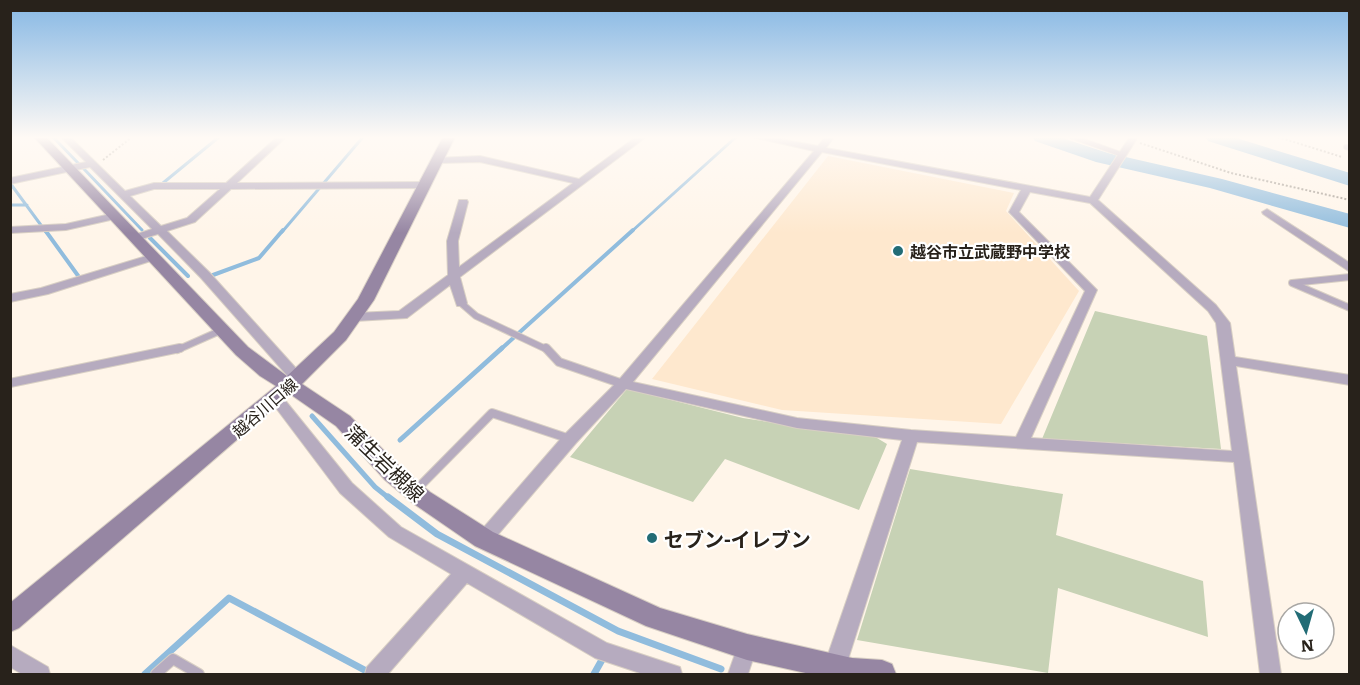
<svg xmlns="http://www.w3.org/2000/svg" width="1360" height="685" viewBox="0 0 1360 685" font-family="Literata,'Noto Sans JP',serif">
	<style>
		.built { fill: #fee8ce }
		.green { fill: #c7d2b5 }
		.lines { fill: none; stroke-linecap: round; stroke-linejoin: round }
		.stream-far3 { stroke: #90bcdd; stroke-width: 3 }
		.stream-far2 { stroke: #90bcdd; stroke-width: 4 }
		.stream-far1 { stroke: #90bcdd; stroke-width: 5 }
		.stream { stroke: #90bcdd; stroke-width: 7 }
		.river { fill: #90bcdd; fill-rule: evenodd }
		.lane-far3-casing { stroke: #d8cfc4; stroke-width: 6 }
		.lane-far2-casing { stroke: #d8cfc4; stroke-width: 8 }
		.lane-far1-casing { stroke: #d8cfc4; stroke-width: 10 }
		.lane-casing { stroke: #d8cfc4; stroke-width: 12 }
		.street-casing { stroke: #d8cfc4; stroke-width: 2 }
		.secondary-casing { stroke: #d8cfc4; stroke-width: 2 }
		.path { stroke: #a59c92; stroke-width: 2; stroke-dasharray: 2 2; stroke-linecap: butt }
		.lane-far3 { stroke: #b6abbf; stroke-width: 4.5 }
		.lane-far2 { stroke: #b6abbf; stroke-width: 6 }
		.lane-far1 { stroke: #b6abbf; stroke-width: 8 }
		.lane { stroke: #b6abbf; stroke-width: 10 }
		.street { fill: #b6abbf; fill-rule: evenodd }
		.secondary { fill: #9686a3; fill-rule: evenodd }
		.poi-dot { fill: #226c76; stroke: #fff; stroke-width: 2 }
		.labels { text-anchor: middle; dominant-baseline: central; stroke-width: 4.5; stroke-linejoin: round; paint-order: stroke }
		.poi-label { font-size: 16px; font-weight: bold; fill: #28221b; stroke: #fff; text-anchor: start }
		.street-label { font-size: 16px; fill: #28221b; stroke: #fff }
		.near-street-label { font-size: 20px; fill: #28221b; stroke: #fff }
		.near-poi-label { font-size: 20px; font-weight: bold; fill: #28221b; stroke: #fff; text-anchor: start }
	</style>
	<rect width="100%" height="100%" fill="#fff5e9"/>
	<path class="built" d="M828 156 1014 193 1006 211 1079 291 1001 424 782 410 652 379Z"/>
	<path class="green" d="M1095 311 1207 336 1221 449 1042 439Z
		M627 389 743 418 818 430 872 435 887 444 859 510 725 459 693 502 570 457Z
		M910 469 1063 494 1056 535 1203 581 1208 637 1058 588 1048 673 857 640Z"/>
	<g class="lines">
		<path class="stream-far3" d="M53 137 79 164
			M84 169 142 230
			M10 183 46 232
			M163 183 219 137
			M10 205H27
			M282 232 363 137
			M631 232 736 137"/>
		<path class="stream-far2" d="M45 230 79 277
			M150 238 188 276
			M213 275 259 258 283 230
			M500 350 633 230"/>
		<path class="stream-far1" d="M312 416 375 487 390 499
			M400 440 502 348"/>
		<path class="stream" d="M388 497 437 534 618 631 721 669
			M145 674 229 598 372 674
			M594 674 603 658"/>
		<path class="river" d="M1032 137H1059L1108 153 1222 179 1350 214V228L1210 188 1096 162 1035 141Z
			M1205 137H1233L1350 173V186L1208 141Z"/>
		<defs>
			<path id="lane-far3" d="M1073 137 1123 155
				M1350 147H1346L1350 148"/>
			<path id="lane-far2" d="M1350 277 1292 283 1350 308
				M461 303 476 316 548 350
				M177 350 222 330"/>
			<path id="lane-far1" d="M546 348 559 362 623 384
				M10 383 180 348
				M416 490 492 413 570 439"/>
			<path id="lane" d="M156 674 173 659 199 674"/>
			<path id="street" d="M61 137H70L125 191 154 183H226L277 137H286L237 183 424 182 429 185 424 188 231 189 195 222 167 231 209 272 302 375 304 378 297 383 292 381 201 278 158 234 135 241 131 240V236L152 229 90 167 10 184V178L86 162ZM154 189H220L187 218 161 226 130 196Z
				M636 137H646L460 277 467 303 465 306H457L450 285 407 318 355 321 349 317 355 313 399 311 448 275 447 241 459 200H467L468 202 458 241 459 267 573 183 480 162 438 163 435 162V158L480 156 579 179Z
				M752 137H770L818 146 825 137H834L826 148 1090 197 1129 138H1135L1136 140 1098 200 1216 305 1230 323 1235 357 1350 375V385L1236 366 1281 674H1260L1234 462 917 442 846 666 842 673H828L824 666 902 440 797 428 626 389 576 443 490 544 484 546 478 544 475 539 478 534 564 435 618 381 814 151ZM822 152 1021 190 1009 212 1085 291 1016 437 911 430 797 418 633 382ZM1030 192 1090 203 1208 311 1216 323 1232 451 1031 438 1097 290 1019 212Z
				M1267 209 1350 263V272L1263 214 1262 212Z
				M115 213 120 216 119 218 66 230 10 233V227L66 224Z
				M153 254 157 255V259L48 294 10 302V294L41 288Z
				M275 392 280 394 352 483 401 527 607 643 680 667 682 674H643L595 658 467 583 388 674H365L367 667 451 574 389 537 340 493 270 400 268 397Z
				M747 637 754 640 757 647 748 674H728L740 640Z
				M10 645 48 667 50 674H22L10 667Z"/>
			<path id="secondary" d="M34 137H46L248 347 287 376 334 332 358 299 443 137H455L374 300 346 340 302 384 350 416 401 468 430 492 493 532 660 608 747 634 852 658 882 660 892 664 896 674H810L747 660 646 626 475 546 414 504 385 480 336 426 290 394 19 628 10 632V603L276 386 260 376 236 355Z"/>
		</defs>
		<use href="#lane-far3" class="lane-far3-casing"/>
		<use href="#lane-far2" class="lane-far2-casing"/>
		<use href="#lane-far1" class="lane-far1-casing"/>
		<use href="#lane" class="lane-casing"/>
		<use href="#street" class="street-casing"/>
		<use href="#secondary" class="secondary-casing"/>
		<path class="path" d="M1278 137 1342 157
			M1140 143 1231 173 1350 200
			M103 160 132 137"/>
		<use href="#lane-far3" class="lane-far3"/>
		<use href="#lane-far2" class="lane-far2"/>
		<use href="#lane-far1" class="lane-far1"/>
		<use href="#lane" class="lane"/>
		<use href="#street" class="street"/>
		<use href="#secondary" class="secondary"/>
	</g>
	<linearGradient id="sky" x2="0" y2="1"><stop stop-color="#85b7e4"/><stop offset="0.59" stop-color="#fffaf5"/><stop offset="1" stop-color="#fffaf5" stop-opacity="0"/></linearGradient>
	<rect width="1360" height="233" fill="url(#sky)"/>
	<g class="poi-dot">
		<circle cx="898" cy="251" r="6"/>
		<circle cx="652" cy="538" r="6"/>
	</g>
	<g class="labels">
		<g class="poi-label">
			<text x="910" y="251">越谷市立武蔵野中学校</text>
		</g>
		<g class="street-label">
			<text transform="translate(264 407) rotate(-41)">越谷川口線</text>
		</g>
		<g class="near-street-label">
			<text transform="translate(386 462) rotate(44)">蒲生岩槻線</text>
		</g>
		<g class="near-poi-label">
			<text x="664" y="538">セブン-イレブン</text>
		</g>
	</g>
	<rect width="1360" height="685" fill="none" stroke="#28221b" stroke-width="24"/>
	<g transform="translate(1306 631) rotate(175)"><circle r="28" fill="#ffffff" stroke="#a9a7a4" stroke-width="1.5"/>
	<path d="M0-4.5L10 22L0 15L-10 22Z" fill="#226c76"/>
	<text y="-9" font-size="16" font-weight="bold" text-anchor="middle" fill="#28221b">N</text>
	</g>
</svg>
